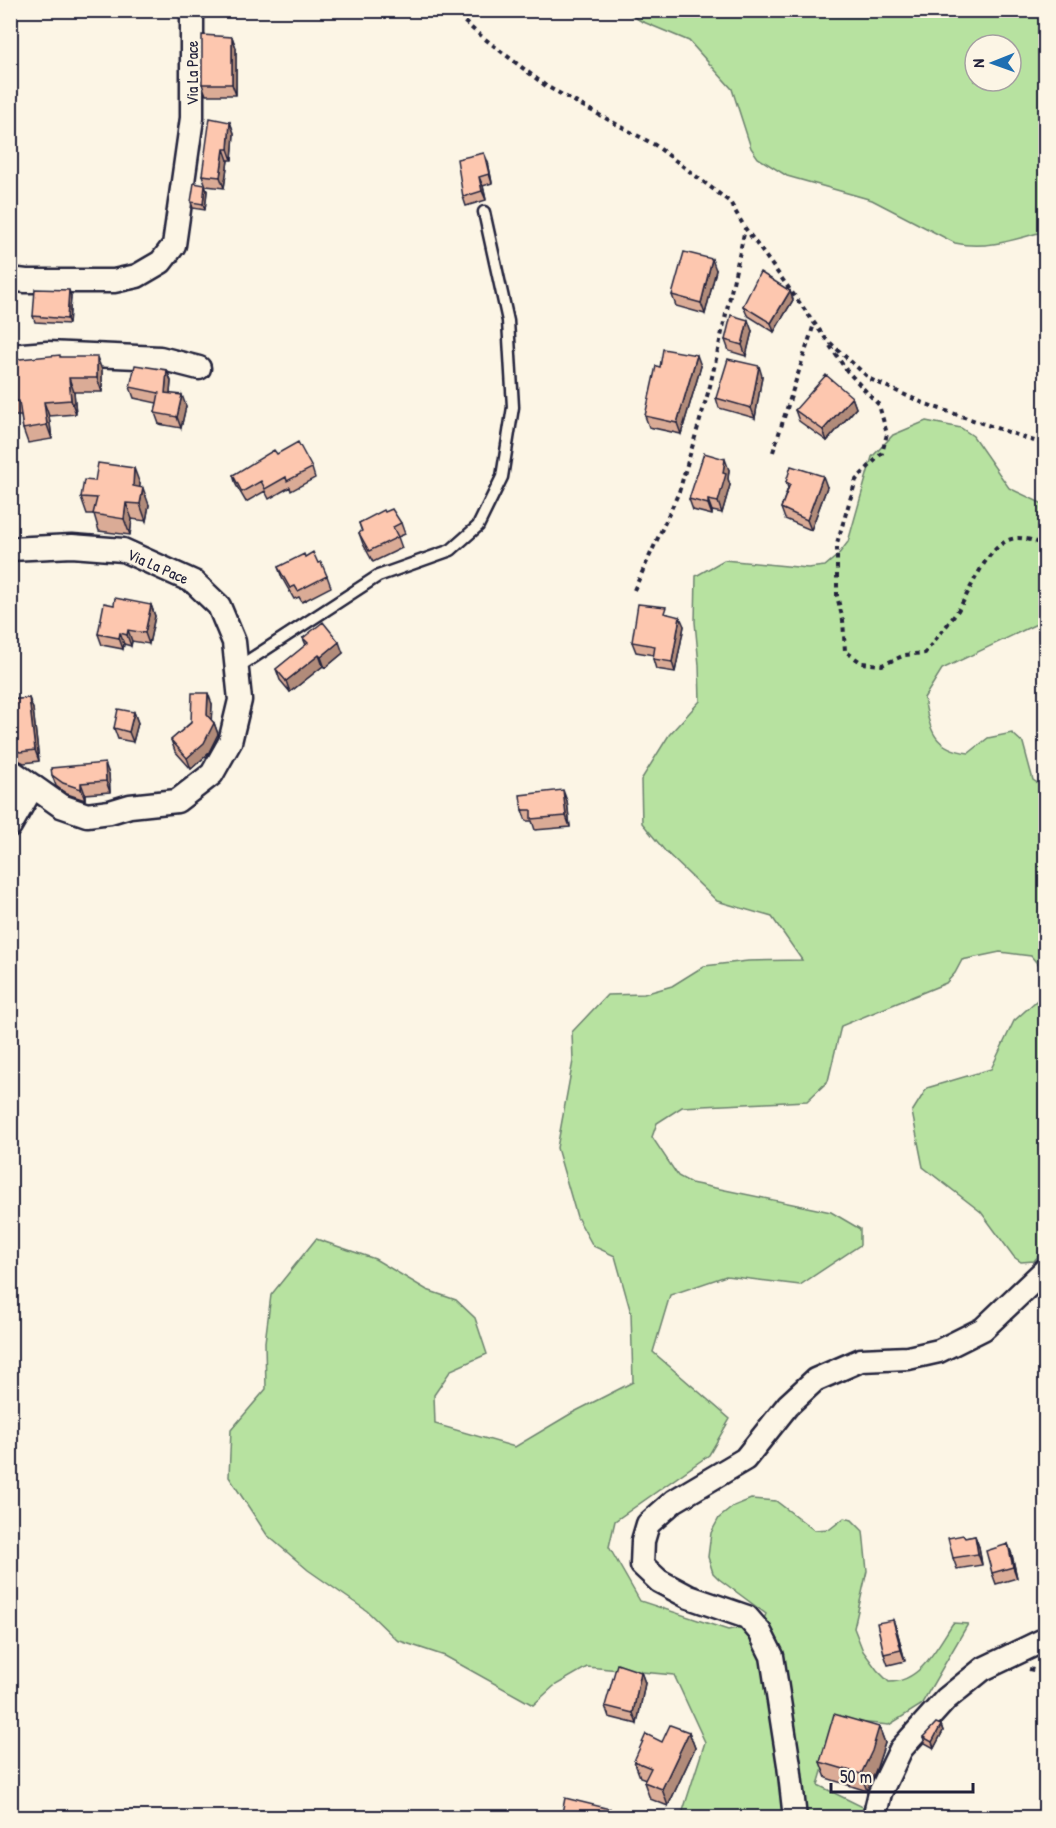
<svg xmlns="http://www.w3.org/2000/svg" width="1056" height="1828" viewBox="0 0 1056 1828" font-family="'Patrick Hand',sans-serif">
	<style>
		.green { fill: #b7e2a0; stroke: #6c826e; stroke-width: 1.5; fill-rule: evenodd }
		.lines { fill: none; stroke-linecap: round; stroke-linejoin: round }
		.service-casing { stroke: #22223b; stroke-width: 15 }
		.minor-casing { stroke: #22223b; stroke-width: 27 }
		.path { stroke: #22223b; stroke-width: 4; stroke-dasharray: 4.5 4.5; stroke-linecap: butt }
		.service { stroke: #fcf5e5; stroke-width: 10 }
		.minor { stroke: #fcf5e5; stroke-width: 22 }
		.wall { fill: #daab96; stroke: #22223b; stroke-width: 1.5 }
		.shaded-wall { fill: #b18b7a; stroke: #22223b; stroke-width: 1.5 }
		.building { fill: #fdc7af; stroke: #22223b; stroke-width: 1.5 }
		.labels { text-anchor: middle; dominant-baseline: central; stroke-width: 4.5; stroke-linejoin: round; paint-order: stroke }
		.street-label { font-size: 16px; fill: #22223b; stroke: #fcf5e5 }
	</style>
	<rect width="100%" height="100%" fill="#fcf5e5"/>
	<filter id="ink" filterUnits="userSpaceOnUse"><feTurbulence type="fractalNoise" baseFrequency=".0167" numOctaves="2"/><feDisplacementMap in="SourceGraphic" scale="12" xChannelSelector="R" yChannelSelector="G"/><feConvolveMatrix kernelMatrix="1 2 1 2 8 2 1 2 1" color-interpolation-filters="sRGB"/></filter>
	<g filter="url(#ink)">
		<path class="green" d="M624 11H1045V231C1016 239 986 250 955 243L872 200 787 176 758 158 751 148 732 89 689 41 641 21ZM975 45H1011V81H975Z
			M926 421 961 428 973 436 1009 488 1045 505V620L942 669 924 698C930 730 933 749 969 753L988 738 1012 733 1023 743 1033 780 1045 788V973L1031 956 1000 952 962 960 955 973 946 983 841 1026 828 1081 807 1101 682 1107 657 1123 652 1137 678 1176 691 1183 831 1212 860 1229V1245L800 1285 726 1276 670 1295 653 1352 730 1419 709 1455 615 1521 609 1547 640 1601 728 1630 762 1623 766 1614 719 1579 713 1573 708 1557 711 1533 719 1518 734 1506 751 1499 776 1501 814 1530 830 1529 844 1518 852 1520 863 1531 867 1571 854 1628 863 1651 877 1670 889 1682C921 1682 937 1647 953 1623L968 1624 921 1705 889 1725 837 1720 818 1785 869 1810 866 1817H681L705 1742 674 1675 587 1667 554 1686 533 1705 445 1656 397 1640 367 1611 308 1570 267 1535 229 1477 231 1430 266 1389 265 1342 271 1295 316 1239 375 1259 427 1290 456 1300 475 1318 487 1354 451 1370 434 1395 435 1424 515 1447 572 1413 633 1382 631 1313 615 1256 593 1246 577 1217 557 1148 573 1061 572 1032 607 995 644 994 672 986 704 966 748 961 802 960 772 917 717 901 665 851 642 823 641 780 669 735 700 701 699 665 695 622 696 576 724 560 808 568 825 566 838 555 848 542 872 457 893 435Z
			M1045 993V1248L1034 1261 1021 1262 1014 1257 981 1212 923 1167 912 1112 927 1088 991 1069 1014 1021Z"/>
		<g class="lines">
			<defs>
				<path id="service" d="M237 668 378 576 451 550 478 526 502 477 513 407 508 321 484 212"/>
				<path id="minor" d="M10 279 26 281H114L137 276 161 262 174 245 192 118V10
					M10 356 47 353 160 358 199 368
					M10 549 72 546 123 550 194 582 219 606 234 642 240 700 230 742 212 774 177 801 130 806 110 812 87 815 61 806 10 770
					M10 826 33 786
					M795 1818 789 1765 772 1656 760 1632 747 1617 689 1597 659 1581 642 1565 643 1541 648 1524 674 1501 745 1459 788 1405 815 1380 861 1360 908 1358 939 1351 983 1329 1046 1269
					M874 1818 880 1793 901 1749 946 1699 983 1669 1046 1639"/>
			</defs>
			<use href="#service" class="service-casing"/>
			<use href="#minor" class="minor-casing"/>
			<path class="path" d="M451 10 476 32 546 86 655 145 730 202 745 228 826 339 870 379 923 403 1046 445
				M830 346 847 371 879 405 887 434 882 453 856 480 837 543V596L843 620 845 651 862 663 882 665 905 655 925 653C935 639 947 626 957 612 971 591 988 539 1018 538 1027 538 1038 542 1046 546
				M773 452 814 324
				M634 590 679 492 710 386 745 229
				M1029 1669 1046 1673"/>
			<use href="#service" class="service"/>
			<use href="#minor" class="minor"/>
		</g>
		<path class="wall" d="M232 37 236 48V95H206L202 84Z
			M230 122 234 133 232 160H228L224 188 206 186 202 175Z
			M488 162 492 183 483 186 486 200 466 206 463 197Z
			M207 191 205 210 193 208 191 202Z
			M716 270 705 314 676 306 672 295Z
			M790 291 793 300 774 332 747 315 743 306Z
			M71 296 69 324 35 322 33 316Z
			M752 331 746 356 729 351 725 340Z
			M60 357 102 370V392H74L76 414 49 416 52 439 28 443 23 429 21 416H10V360Z
			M701 366 681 434 649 427 645 416 660 367Z
			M167 370 171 381 170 393 186 406 181 428 159 424 155 413 157 403 134 398 130 387Z
			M762 376 755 418 719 408 716 398Z
			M852 397 856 408 827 441 799 421 795 410Z
			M277 454 312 468 315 478 291 491 290 487 269 499 265 491 246 502 236 485 233 475Z
			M729 470 728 479 730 485 722 513 712 511V515L693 510 689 499Z
			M95 481 140 484 139 488 149 505 146 521 132 519 130 535 99 531 94 514H87L81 497Z
			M786 482 827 487 811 530 785 519 781 508 788 488Z
			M385 512 401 523 405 534 398 537 402 548 373 562 363 544 359 533 362 532 359 523Z
			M305 557 318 563 327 576 331 587 302 602 299 597 294 599 282 578 278 567Z
			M114 605H151L155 616 149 644 132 641 131 646 124 644 123 649 102 645 98 634Z
			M668 614 684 626 675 672 656 669 653 659 654 655 636 652 632 642Z
			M303 638 343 653 325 668 323 666 290 692 280 680 276 669 306 645Z
			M29 698 33 709 39 761 24 763 12 757 10 753V700Z
			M212 704 211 720 214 723 218 734 208 754 191 769 175 751 171 740Z
			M134 712 138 723 133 742 118 739 114 728Z
			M109 774 110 792 85 794V800L67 794 56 786 52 775Z
			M567 801 570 827 535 830 532 821H526L522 810Z
			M975 1536 979 1547 982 1565 957 1569 953 1558 965 1538Z
			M1008 1544 1012 1555 1017 1578 996 1584 992 1573Z
			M893 1620 897 1631 905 1661 888 1665 884 1654Z
			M641 1672 645 1683 637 1724 609 1717 605 1706Z
			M941 1725 943 1731 934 1748 925 1743 923 1737Z
			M879 1727 885 1743 877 1767 867 1791 826 1778 820 1762Z
			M689 1732 695 1748 668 1806 650 1799 644 1782 646 1779 640 1777 634 1761 662 1742Z"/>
		<path class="shaded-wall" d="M232 37 236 48V95L232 84Z
			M230 122 234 133 232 160 228 149Z
			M224 149 228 160 224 188 220 177Z
			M484 153 488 162 492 183 489 174Z
			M479 177 483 186 486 200 482 191Z
			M205 185 207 191 205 210 203 204Z
			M712 259 716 270 705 314 701 303Z
			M69 290 71 296 69 324 67 319Z
			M790 291 793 300 774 332 771 323Z
			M748 320 752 331 746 356 742 345Z
			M697 355 701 366 681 434 677 423Z
			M97 357 102 370V392L97 378Z
			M759 366 762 376 755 418 751 408Z
			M167 370 171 381 169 404 165 393Z
			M69 378 74 392 76 414 71 400Z
			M182 395 186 406 181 428 177 417Z
			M852 397 856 408 827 441 823 430Z
			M44 402 49 416 52 439 47 425Z
			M725 459 729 470 728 479 730 485 722 513 718 502Z
			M134 468 140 484 139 503 133 486Z
			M823 476 827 487 811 530 807 520Z
			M143 488 149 505 146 521 140 504Z
			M708 500 712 511V515L708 504Z
			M126 503 132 519 130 535 124 519Z
			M151 605 155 616 149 644 145 633Z
			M680 617 684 626 675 672 672 662Z
			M128 630 132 641 131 646 127 635Z
			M120 633 124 644 123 649 119 638Z
			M339 642 343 653 325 668 321 657Z
			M319 655 323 666 290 692 286 681Z
			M208 693 212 704 211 726 207 715Z
			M29 698 33 709 39 761 35 750Z
			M134 712 138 723 133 742 129 732Z
			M214 723 218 734 208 754 191 769 187 758Z
			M105 763 109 774 110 792 106 781Z
			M81 783 85 794V800L81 789Z
			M563 790 567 801 570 827 566 816Z
			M975 1536 979 1547 982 1565 978 1554Z
			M1008 1544 1012 1555 1017 1578 1013 1567Z
			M893 1620 897 1631 905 1661 901 1650Z
			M641 1672 645 1683 637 1724 633 1713Z
			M941 1725 943 1731 934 1748 932 1742Z
			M879 1727 885 1743 877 1767 867 1791 861 1774Z
			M689 1732 695 1748 668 1806 662 1789Z
			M610 1809 613 1818H607Z"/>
		<path class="building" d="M202 35 232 37V84H202Z
			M210 118 230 122 228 149H224L220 177 202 175Z
			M484 153 489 174 479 177 482 191 463 197 457 159Z
			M194 183 205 185 203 204 191 202Z
			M684 252 712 259 701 303 672 295Z
			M760 272 790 291 771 323 743 306Z
			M35 289 69 290 67 319 33 316Z
			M731 315 748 320 742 345 725 340Z
			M663 349 697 355 677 423 645 416 656 366 660 367Z
			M60 355V357H97V378H69L71 400 44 402 47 425 23 429 19 401 10 402V360Z
			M728 359 759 366 751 408 716 398Z
			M135 365 167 370 165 393 182 395 177 417 155 413 159 393 130 387Z
			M826 375 852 397 823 430 795 410Z
			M298 442 312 468 287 481 286 477 265 489 261 481 242 492 233 475 274 450 277 454Z
			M704 453 725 459 723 473 726 474 718 502 708 500V504L689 499Z
			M98 463 134 468 133 486 143 488 140 504 126 503 124 519 93 514 97 498 81 497 84 480 95 481Z
			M791 466 823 476 807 520 781 508 790 484 786 482Z
			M392 509 401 523 393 527 398 537 369 551 359 533 362 531 359 523 384 510 385 512Z
			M313 552 318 563 321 562 327 576 298 591 295 586 290 588 278 567 304 554 305 557Z
			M115 598 151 605 145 633 128 630 127 635 120 633 119 638 98 634 104 603 114 605Z
			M638 604 666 607 664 613 680 617 672 662 653 659 655 646 632 642Z
			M323 622 339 642 321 657 319 655 286 681 276 669 308 643 303 638Z
			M192 693H208L207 715 214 723 204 743 187 758 171 740 191 723Z
			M29 698 35 750 20 752 10 747V700Z
			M118 709 134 712 129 732 114 728Z
			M105 763 106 781 81 783V789L63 783 52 775 51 768Z
			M563 790 566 816 531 819V810H522L520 795Z
			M963 1535 965 1538 975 1536 978 1554 953 1558 948 1538Z
			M1008 1544 1013 1567 992 1573 986 1551Z
			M893 1620 901 1650 884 1654 877 1623Z
			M617 1664 641 1672 633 1713 605 1706Z
			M834 1714 879 1727 872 1751 861 1774 820 1762Z
			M936 1723 941 1725 932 1742 923 1737Z
			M670 1725 689 1732 662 1789 644 1782 651 1768 634 1761 646 1734 662 1742Z
			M565 1798 610 1809 607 1818H561Z"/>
	</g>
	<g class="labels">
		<g class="street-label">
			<text transform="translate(192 73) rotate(-90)">Via La Pace</text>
			<text transform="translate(158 566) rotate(24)">Via La Pace</text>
		</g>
	</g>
	<rect width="1056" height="1828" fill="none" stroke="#fcf5e5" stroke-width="36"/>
	<rect x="18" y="18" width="1020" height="1792" fill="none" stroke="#22223b" stroke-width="2" filter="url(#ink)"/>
	<g transform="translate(993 63) rotate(269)"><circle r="28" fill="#fcf5e5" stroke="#a5a1a1" stroke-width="1.5"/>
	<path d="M0-4.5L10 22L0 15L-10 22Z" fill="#1f6fb2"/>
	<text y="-9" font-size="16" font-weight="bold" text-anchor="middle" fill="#22223b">N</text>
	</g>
	<path d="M831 1783v9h142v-9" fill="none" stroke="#22223b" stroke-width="3"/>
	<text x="840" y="1783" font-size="18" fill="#22223b" stroke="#fcf5e5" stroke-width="4.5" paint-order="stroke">50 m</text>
</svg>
